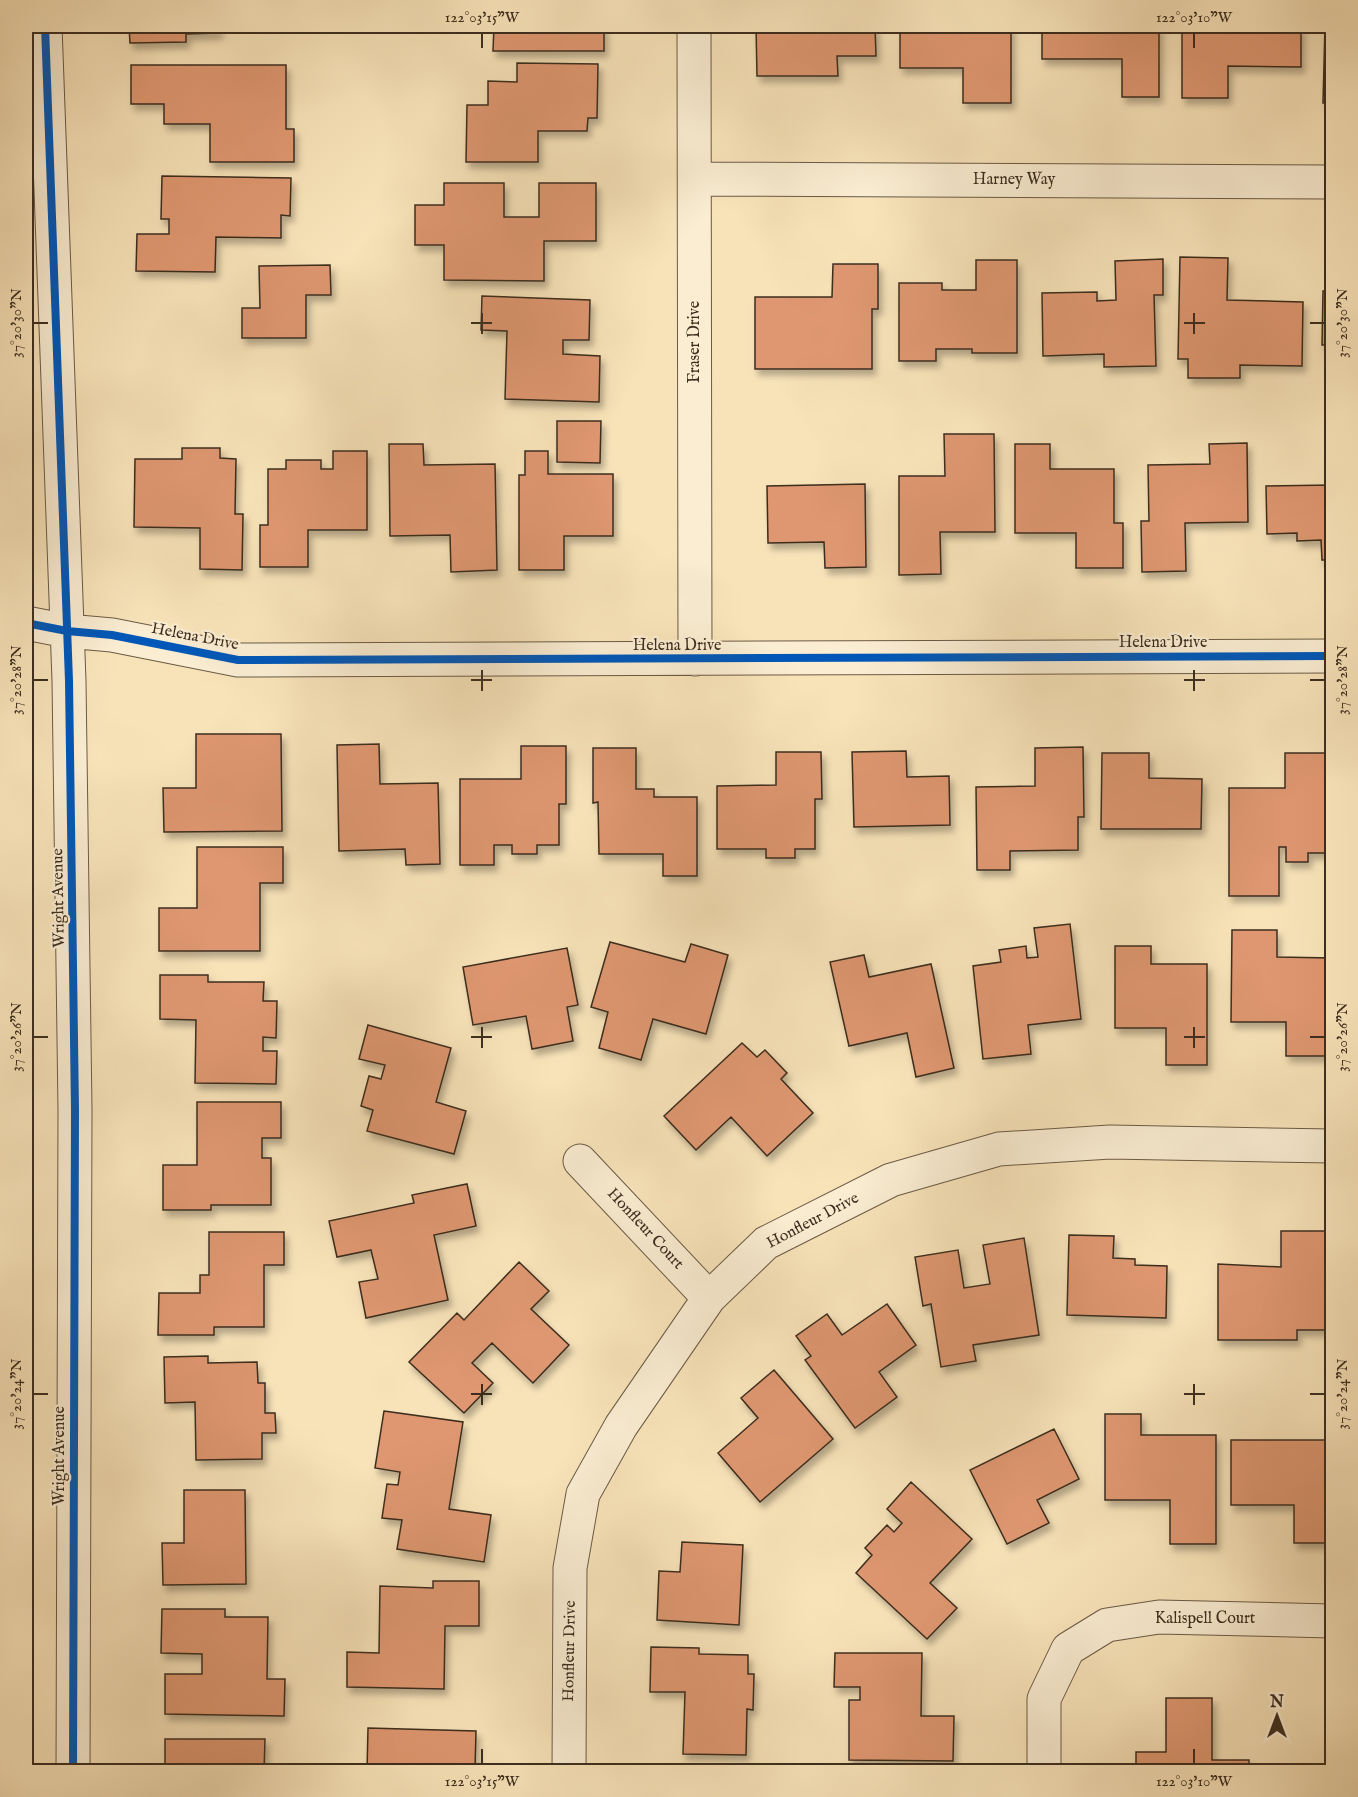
<svg xmlns="http://www.w3.org/2000/svg" width="1358" height="1797" viewBox="0 0 1358 1797" font-family="'IM FELL English',serif">
	<style>
		.building { fill: #de9770; stroke: #3c2d1f; stroke-width: 1.5; filter: url(#shadow) }
		.lines { fill: none; stroke-linecap: round; stroke-linejoin: round }
		.minor-casing { stroke: #6b5a46; stroke-width: 35 }
		.minor { stroke: #faedd2; stroke-width: 33 }
		.cycleway-casing { stroke: #faedd2; stroke-width: 11 }
		.cycleway { stroke: #0057b8; stroke-width: 8 }
		.ticks { fill: none; stroke: #3c2d1f; stroke-width: 2 }
		.labels { text-anchor: middle; dominant-baseline: central; stroke-width: 4.5; stroke-linejoin: round; paint-order: stroke }
		.street-label { font-size: 16px; fill: #3c2d1f; stroke: #faedd2 }
		.neatline { fill: none; stroke: #3c2d1f; stroke-width: 2 }
		.ticks-label { font-size: 15px; text-anchor: middle; fill: #3c2d1f }
	</style>
	<defs>
		<filter id="shadow"><feDropShadow dx="3.5" dy="6" stdDeviation="3" flood-color="#0004"/></filter>
	</defs>
	<rect width="100%" height="100%" fill="#f8e3b9"/>
	<filter id="stains"><feTurbulence type="fractalNoise" baseFrequency=".00333" numOctaves="4"/><feColorMatrix values="0 0 0 0 .2 0 0 0 0 .09 0 0 0 0 .02 0 0 0 .5 -.17"/></filter>
	<radialGradient id="worn" r=".72"><stop offset=".6" stop-color="#630" stop-opacity="0"/><stop offset="1" stop-color="#630" stop-opacity=".3"/></radialGradient>
	<path class="building" d="M129 26H219V33L186 34V42L130 43Z
		M494 26H604V51H493Z
		M756 26H875L876 56H837L838 76H757Z
		M900 26H1011V103H963V68H900Z
		M1042 26H1159V97H1122V59H1042Z
		M1182 26H1301V67L1228 66V98H1182Z
		M1325 26H1332V103H1323Z
		M517 63 598 64 597 118H588L587 131H538V162H466L467 105H488V81L517 82Z
		M131 65H286V129H294V162H210V124H164V104H131Z
		M162 176 291 178 290 216 281 215V238L216 237 215 272 136 271 137 234H169V219H161Z
		M444 183H504V217H539V183H596V241H544V281L444 280V245H415V205H444Z
		M1180 257 1228 258 1227 300 1303 302 1302 366 1240 365V378H1188V359H1178Z
		M1163 259V295H1154L1156 366 1104 367V354L1043 356 1042 293 1097 292V301L1116 300 1115 261Z
		M976 260H1017V353H972V349H936V361H899V283H942V290H976Z
		M833 264H878V309H872V369H755V297H832Z
		M330 265 331 295H306V338H242V308H260L259 266Z
		M1323 291H1332V345H1322Z
		M482 296 590 300 589 340H563V354L600 356 599 402 505 399 507 331 481 330Z
		M557 421H601L600 463 557 462Z
		M944 434H994L995 532H940L941 574 899 575V476H945Z
		M1247 443 1248 522 1185 523 1186 571 1142 572 1141 521H1149L1148 465 1210 464 1209 444Z
		M389 444H423L424 465 495 464 497 570 451 572 450 535 390 536Z
		M1015 444H1050V469H1114V523H1123V568H1076V533H1015Z
		M182 448H220V458L236 459 235 514H243L242 570 200 569V528L134 527 135 459H182Z
		M333 451H367V530H308V567H260V525H268V469H286V460H321V469H333Z
		M525 451H548V474H613V536H564V570H519V475H525Z
		M865 484 866 567 825 568 824 542 768 543 767 486Z
		M1332 485V560H1322L1321 540 1297 541V533L1267 534 1266 486Z
		M196 734H281L282 831 164 832 163 788H196Z
		M379 744 380 784 438 783 440 864 406 865 405 849 339 851 337 745Z
		M521 746H566V804H559V845H537V854H512V845H494V865H460V779H521Z
		M1083 747 1084 817H1078V850L1010 851V870H977L976 787 1035 786V748Z
		M593 748H636V789H654V797H697V876H663V854H599L598 802 593 803Z
		M906 751 907 777 949 776 950 825 854 827 852 752Z
		M776 752H821L822 799H815V849H795V858H766V849H717V786L776 785Z
		M1102 753H1149V778L1202 779 1201 829H1101Z
		M1285 753H1332V801H1328V853H1308V862H1286V847H1279V896H1229V788H1285Z
		M197 847H283V883H260V951H159V908H197Z
		M1070 924 1081 1019 1028 1025 1031 1054 983 1059 973 966 1001 962 999 950 1026 946 1027 958 1038 957 1034 928Z
		M1232 930H1277V957L1332 958V1009H1326V1056H1286V1022H1231Z
		M610 942 685 962 691 944 728 955 706 1034 653 1019 641 1060 599 1048 608 1012 591 1007Z
		M1115 946H1151V964H1207V1065H1166V1028H1115Z
		M567 948 578 1005 567 1007 573 1041 532 1049 526 1016 473 1025 463 967Z
		M864 955 869 977 931 964 954 1068 916 1077 907 1033 849 1046 830 962Z
		M160 975H208V982H264L263 1001H277L276 1038 263 1037V1051H277L276 1084 195 1083 196 1020 160 1019Z
		M368 1025 451 1048 436 1102 466 1111 454 1154 367 1131 373 1110 361 1106 369 1076 381 1079 385 1065 359 1059Z
		M742 1043 757 1057 765 1050 787 1073 781 1079 813 1113 767 1156 731 1117 696 1150 664 1116Z
		M197 1102H281V1138H262V1158H271V1205H211V1210H163V1165H197Z
		M467 1184 476 1226 434 1235 448 1300 366 1318 359 1282 378 1279 371 1250 337 1257 329 1221 414 1203 412 1195Z
		M1281 1231H1325L1326 1330H1297V1340H1218V1264L1281 1267Z
		M209 1232H284V1265H264V1327H214V1335H158L159 1293H200V1275H209Z
		M1069 1235 1114 1236 1113 1258 1135 1259V1265L1167 1266 1166 1318 1067 1315Z
		M1024 1238 1039 1335 973 1345 976 1361 941 1367 931 1304 923 1306 915 1257 958 1250 964 1288 990 1284 983 1245Z
		M519 1262 549 1291 531 1309 569 1345 533 1383 492 1343 472 1363 493 1383 464 1413 409 1362 457 1313 464 1320Z
		M887 1304 916 1345 879 1372 897 1397 855 1428 805 1360 811 1356 796 1336 827 1314 842 1335Z
		M208 1356V1363L257 1362 258 1383H265V1413H275L276 1433H262V1459L196 1460 195 1402 165 1403 164 1357Z
		M774 1370 833 1439 760 1502 718 1453 758 1418 741 1398Z
		M384 1411 463 1422 449 1509 491 1515 484 1562 397 1549 402 1520 382 1518 387 1484 398 1485 400 1472 375 1468Z
		M1105 1414H1141V1435H1216V1544H1170V1500H1105Z
		M1054 1429 1079 1479 1037 1500 1049 1523 1007 1544 970 1470Z
		M1231 1440H1332V1543H1294V1505H1231Z
		M911 1482 972 1539 930 1583 957 1608 927 1639 856 1573 872 1555 865 1548 887 1525 894 1532 902 1523 887 1509Z
		M184 1490H245L246 1584 163 1585 162 1543H184Z
		M682 1542 743 1545 739 1625 657 1620 659 1571 680 1572Z
		M433 1581H479V1626H445L444 1689 347 1687V1652L379 1653 380 1586 433 1588Z
		M162 1609H225V1617H268L267 1679H285L284 1716 165 1714V1674H202V1654L161 1653Z
		M651 1647 699 1648V1654L748 1655V1674H754L753 1710 747 1709 746 1755 683 1754 685 1692H650Z
		M835 1653H922L921 1716H954L953 1761 849 1760V1700H860V1687H834Z
		M1166 1698H1212V1760H1249V1772H1136V1752H1166Z
		M368 1728 476 1731 475 1769 367 1772Z
		M165 1739H265L264 1772H165Z"/>
	<g class="lines">
		<defs>
			<path id="minor" d="M45 26 69 681 75 1110 73 1772
				M694 26 695 659
				M695 179 1332 182
				M26 623 67 631 112 635 238 660 1332 656
				M580 1161 709 1298
				M569 1772 570 1568 583 1494 621 1426 709 1298 766 1243 891 1180 999 1149 1110 1142 1332 1146
				M1044 1772V1699L1068 1649 1107 1625 1159 1617 1332 1621"/>
		</defs>
		<use href="#minor" class="minor-casing"/>
		<use href="#minor" class="minor"/>
		<defs>
			<path id="cycleway" d="M45 26 69 681 75 1110 73 1772
				M26 623 67 631 112 635 238 660 1332 656"/>
		</defs>
		<use href="#cycleway" class="cycleway-casing"/>
		<use href="#cycleway" class="cycleway"/>
	</g>
	<path class="ticks" d="M482 33V48M1194 33V48M482 313V334M1194 313V334M33 323H48M471 323H492M1184 323H1205M1310 323H1325M482 670V691M1194 670V691M33 680H48M471 680H492M1184 680H1205M1310 680H1325M482 1027V1048M1194 1027V1048M33 1037H48M471 1037H492M1184 1037H1205M1310 1037H1325M482 1384V1405M1194 1384V1405M33 1394H48M471 1394H492M1184 1394H1205M1310 1394H1325M482 1749V1764M1194 1749V1764"/>
	<g class="labels">
		<g class="street-label">
			<text x="1014" y="180">Harney Way</text>
			<text transform="translate(695 342) rotate(-90)">Fraser Drive</text>
			<text transform="translate(195 637) rotate(11)">Helena Drive</text>
			<text x="1163" y="643">Helena Drive</text>
			<text x="677" y="646">Helena Drive</text>
			<text transform="translate(59 898) rotate(-91)">Wright Avenue</text>
			<text transform="translate(813 1221) rotate(-28)">Honfleur Drive</text>
			<text transform="translate(645 1229) rotate(47)">Honfleur Court</text>
			<text transform="translate(60 1456) rotate(-90)">Wright Avenue</text>
			<text x="1205" y="1619">Kalispell Court</text>
			<text transform="translate(570 1651) rotate(-89)">Honfleur Drive</text>
		</g>
	</g>
	<rect width="1358" height="1797" fill="none" stroke="#f8e3b9" stroke-width="66"/>
	<g transform="translate(1277 1716)" stroke="#faedd2" stroke-width="4.5" paint-order="stroke">
	<path d="M0-4.5L10 22L0 15L-10 22Z" fill="#3c2d1f"/>
	<text y="-9" font-size="16" font-weight="bold" text-anchor="middle" fill="#3c2d1f">N</text>
	</g>
	<rect x="33" y="33" width="1292" height="1731" class="neatline"/>
	<g class="ticks-label">
		<text x="482" y="22">122°03'15"W</text>
		<text x="1194" y="22">122°03'10"W</text>
		<text transform="translate(16 323) rotate(-90)" y="5">37°20'30"N</text>
		<text transform="translate(1342 323) rotate(-90)" y="5">37°20'30"N</text>
		<text transform="translate(16 680) rotate(-90)" y="5">37°20'28"N</text>
		<text transform="translate(1342 680) rotate(-90)" y="5">37°20'28"N</text>
		<text transform="translate(16 1037) rotate(-90)" y="5">37°20'26"N</text>
		<text transform="translate(1342 1037) rotate(-90)" y="5">37°20'26"N</text>
		<text transform="translate(16 1394) rotate(-90)" y="5">37°20'24"N</text>
		<text transform="translate(1342 1394) rotate(-90)" y="5">37°20'24"N</text>
		<text x="482" y="1786">122°03'15"W</text>
		<text x="1194" y="1786">122°03'10"W</text>
	</g>
	<rect width="100%" height="100%" filter="url(#stains)"/>
	<rect width="100%" height="100%" fill="url(#worn)"/>
</svg>
